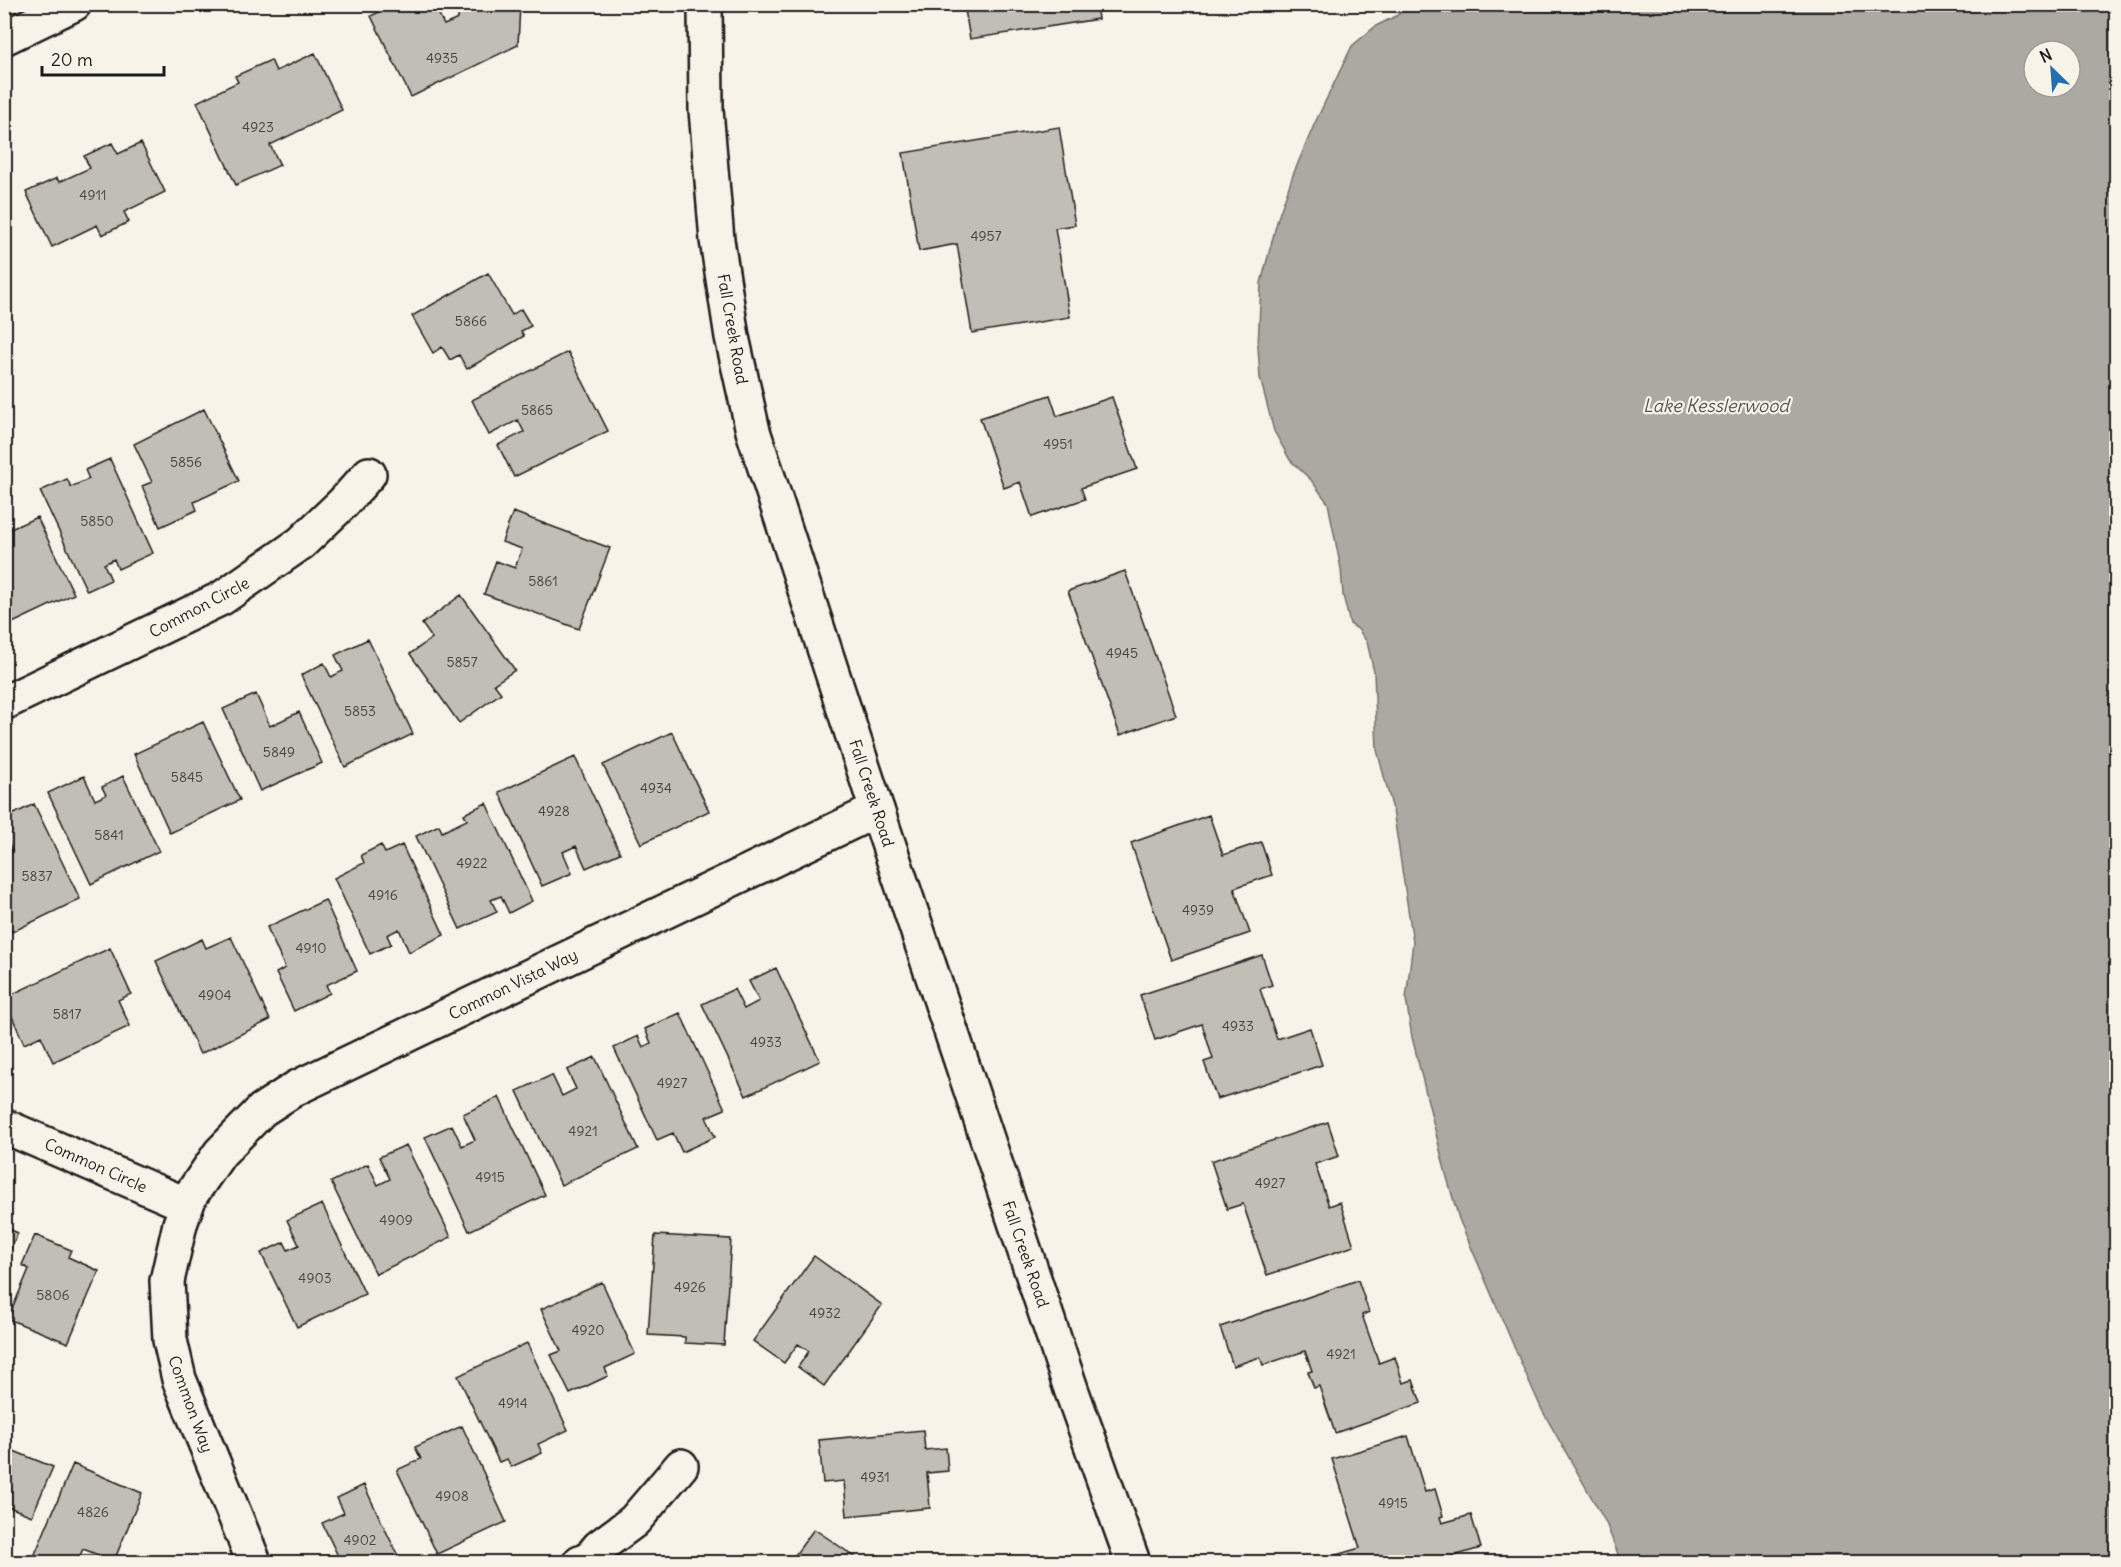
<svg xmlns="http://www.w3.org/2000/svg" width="2121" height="1567" viewBox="0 0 2121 1567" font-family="Delius,sans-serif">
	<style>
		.water { fill: #aca9a2; stroke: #72716c; stroke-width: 1.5; fill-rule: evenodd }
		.building { fill: #c0beb5; stroke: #1c1c1c; stroke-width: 1.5 }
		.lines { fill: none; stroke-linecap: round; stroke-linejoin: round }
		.minor-casing { stroke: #1c1c1c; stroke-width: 38 }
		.secondary-casing { stroke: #1c1c1c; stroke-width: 38 }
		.minor { stroke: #f7f3e8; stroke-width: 33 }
		.secondary { stroke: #f7f3e8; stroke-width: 33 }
		.labels { text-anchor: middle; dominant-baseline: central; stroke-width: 4.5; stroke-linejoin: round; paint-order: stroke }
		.number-label { font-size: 14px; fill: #454442 }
		.street-label { font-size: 16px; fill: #1c1c1c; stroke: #f7f3e8 }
		.water-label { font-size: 18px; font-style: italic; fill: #565452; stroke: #f7f3e8 }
	</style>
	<rect width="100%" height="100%" fill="#f7f3e8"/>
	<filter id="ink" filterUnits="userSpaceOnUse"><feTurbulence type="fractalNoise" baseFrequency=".0167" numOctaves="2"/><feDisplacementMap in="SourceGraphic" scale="12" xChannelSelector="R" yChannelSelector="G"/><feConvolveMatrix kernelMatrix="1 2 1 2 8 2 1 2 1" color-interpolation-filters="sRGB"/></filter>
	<g filter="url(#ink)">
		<path class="water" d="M1409 5H2116V1562H1621L1606 1523 1542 1410 1525 1372 1459 1219 1446 1174 1412 1037 1406 999 1413 942 1393 810 1377 750 1374 672 1367 642 1358 629 1350 624 1343 595 1341 569 1328 503 1311 480 1290 460 1274 431 1260 378 1258 346 1261 283 1278 218 1293 175 1314 125 1352 46 1376 26 1396 16ZM2034 51H2070V87H2034Z"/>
		<path class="building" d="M394 4H434L444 25 458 19 459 4H520L518 45 411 97 371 16Z
			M964 4H1096L1098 19 970 39Z
			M315 53 342 110 270 145 280 165 236 185 197 102 238 82 235 76 271 60 276 71Z
			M1059 127 1075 225 1055 228 1070 317 972 333 957 244 919 251 903 153Z
			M112 143 118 154 141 143 165 192 124 212 129 222 102 235 97 225 52 247 26 192 57 178 59 182 90 168 84 156Z
			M488 273 512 315 521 309 531 326 521 331 524 336 467 369 459 355 450 360 442 347 433 353 412 316Z
			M568 352 608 431 514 477 498 445 524 432 518 420 489 435 472 400Z
			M1050 395 1057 416 1112 397 1137 469 1081 488 1085 499 1032 517 1020 482 1004 488 980 418Z
			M204 409 239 481 194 502 197 510 160 527 142 486 152 482 134 444Z
			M110 459 153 553 118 569 114 559 104 564 111 580 87 591 40 491 67 479 71 487 89 479 85 470Z
			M513 512 610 548 579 629 484 594 496 561 515 568 522 549 502 542Z
			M37 517 74 594 4 627V532Z
			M1125 571 1176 715 1120 735 1068 591Z
			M461 595 515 670 494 684 501 693 459 723 410 654 432 638 422 624Z
			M368 639 413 734 345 767 301 675 324 663 331 677 343 671 335 655Z
			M256 694 270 726 299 712 322 763 260 791 223 709Z
			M203 722 240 800 170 833 134 754Z
			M672 732 709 811 641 844 603 765Z
			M575 757 620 853 586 868 576 846 563 852 572 873 542 886 499 792Z
			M84 776 95 800 106 795 102 787 123 776 159 851 91 884 48 793Z
			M486 803 532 901 509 913 501 896 491 900 497 912 460 929 416 836 439 825 442 832 467 820 464 814Z
			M34 804 80 899 12 932 4 917V853L12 850 4 835V819Z
			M1209 815 1223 855 1261 842 1272 875 1234 888 1250 933 1171 960 1131 843Z
			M381 845 385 853 402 845 444 935 409 952 399 929 387 935 391 944 370 954 334 878 364 863 361 855Z
			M325 900 357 971 326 985 330 993 294 1011 276 973 285 968 267 927Z
			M231 937 270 1020 200 1054 156 961 202 939 206 948Z
			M110 948 131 994 118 1000 130 1026 53 1062 41 1036 24 1044 4 998Z
			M1262 955 1272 985 1260 989 1277 1039 1310 1028 1322 1065 1217 1099 1204 1062 1213 1059 1202 1024 1155 1040 1140 995Z
			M776 968 820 1061 746 1096 702 1004 734 989 744 1009 759 1001 749 981Z
			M680 1013 725 1109 706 1117 715 1137 682 1152 673 1133 657 1140 614 1048 638 1036 643 1047 651 1043 645 1029Z
			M595 1057 638 1149 561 1185 517 1091 552 1075 562 1096 576 1089 567 1070Z
			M499 1097 545 1195 469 1231 425 1137 452 1125 462 1146 475 1140 463 1114Z
			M1328 1122 1339 1156 1315 1164 1329 1206 1340 1202 1354 1246 1267 1275 1243 1204 1227 1209 1211 1161Z
			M406 1145 451 1237 376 1274 331 1182 368 1164 378 1185 390 1179 379 1157Z
			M322 1204 365 1294 297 1327 261 1253 284 1242 288 1250 299 1245 287 1220Z
			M4 1227 18 1233 4 1262Z
			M35 1235 71 1250 68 1257 99 1271 68 1343 8 1319 29 1269 22 1265Z
			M655 1235 731 1239 724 1345 685 1343V1337L648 1335Z
			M814 1256 882 1305 824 1386 798 1367 809 1351 798 1344 784 1363 753 1341Z
			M1358 1280 1369 1312 1362 1315 1379 1363 1395 1357 1403 1383 1413 1380 1421 1403 1335 1433 1319 1386 1314 1388 1308 1372 1312 1371 1305 1351 1263 1365 1260 1357 1233 1366 1220 1327Z
			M602 1282 635 1354 605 1368 608 1376 570 1394 551 1355 561 1351 541 1309Z
			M527 1343 568 1430 538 1444 542 1453 511 1467 507 1459 499 1462 458 1376Z
			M462 1426 506 1522 437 1554 397 1470 421 1459 415 1447Z
			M923 1430 925 1450 946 1448 948 1471 927 1473 930 1508 847 1516 844 1481 823 1483 819 1440Z
			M1408 1436 1425 1492 1435 1489 1443 1516 1440 1517 1442 1523 1471 1515 1481 1548 1433 1562H1312L1360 1548 1332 1459Z
			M4 1447 53 1467 32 1516 4 1505Z
			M73 1464 142 1493 114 1561 83 1549 77 1562H54L35 1554Z
			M364 1485 371 1500 401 1562H341L322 1523 344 1513 337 1498Z
			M814 1529 832 1541 862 1562H790Z"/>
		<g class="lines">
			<defs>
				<path id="minor" d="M4 38 74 4
					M4 703 222 598 301 543 343 503 369 474
					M4 1126 187 1205
					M254 1562 179 1379 170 1340 167 1281 180 1224 190 1196 200 1182 220 1153 262 1110 296 1088 877 810
					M580 1562 589 1559 599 1547 634 1521 681 1466"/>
				<path id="secondary" d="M705 4 706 110 717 240 732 337 753 431 877 810 1071 1389 1133 1562"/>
			</defs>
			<use href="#minor" class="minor-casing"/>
			<use href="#secondary" class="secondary-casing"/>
			<use href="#minor" class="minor"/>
			<use href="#secondary" class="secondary"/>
		</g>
	</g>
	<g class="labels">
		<g class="number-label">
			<text x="442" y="58">4935</text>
			<text x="258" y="127">4923</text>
			<text x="93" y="195">4911</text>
			<text x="986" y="236">4957</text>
			<text x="471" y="321">5866</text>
			<text x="537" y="410">5865</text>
			<text x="1058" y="444">4951</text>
			<text x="186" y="462">5856</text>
			<text x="97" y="521">5850</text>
			<text x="543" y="581">5861</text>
			<text x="1122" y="653">4945</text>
			<text x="462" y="662">5857</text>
			<text x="360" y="711">5853</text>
			<text x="279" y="752">5849</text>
			<text x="187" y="777">5845</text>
			<text x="656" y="788">4934</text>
			<text x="554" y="811">4928</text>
			<text x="109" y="835">5841</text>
			<text x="472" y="863">4922</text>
			<text x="37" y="876">5837</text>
			<text x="383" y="895">4916</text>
			<text x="1198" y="910">4939</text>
			<text x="311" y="948">4910</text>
			<text x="215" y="995">4904</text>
			<text x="67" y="1014">5817</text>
			<text x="1238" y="1026">4933</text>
			<text x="766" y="1042">4933</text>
			<text x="672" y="1083">4927</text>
			<text x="583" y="1131">4921</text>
			<text x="490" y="1177">4915</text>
			<text x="1270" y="1183">4927</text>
			<text x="396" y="1220">4909</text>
			<text x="315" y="1278">4903</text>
			<text x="690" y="1287">4926</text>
			<text x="53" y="1295">5806</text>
			<text x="825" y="1313">4932</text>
			<text x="588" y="1330">4920</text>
			<text x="1341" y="1354">4921</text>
			<text x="513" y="1403">4914</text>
			<text x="875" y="1477">4931</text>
			<text x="452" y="1496">4908</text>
			<text x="1393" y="1503">4915</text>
			<text x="93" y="1512">4826</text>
			<text x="360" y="1540">4902</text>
		</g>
		<g class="street-label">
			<text transform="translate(733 329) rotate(80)">Fall Creek Road</text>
			<text transform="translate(199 607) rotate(-28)">Common Circle</text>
			<text transform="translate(872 793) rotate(72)">Fall Creek Road</text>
			<text transform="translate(513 984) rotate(-26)">Common Vista Way</text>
			<text transform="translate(96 1165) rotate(24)">Common Circle</text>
			<text transform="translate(1026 1254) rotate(71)">Fall Creek Road</text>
			<text transform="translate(191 1404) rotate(70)">Common Way</text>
		</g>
		<g class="water-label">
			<text x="1716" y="405">Lake Kesslerwood</text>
		</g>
	</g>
	<rect width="2121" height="1567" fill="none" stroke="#f7f3e8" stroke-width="24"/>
	<rect x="12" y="12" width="2097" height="1543" fill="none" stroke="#1c1c1c" stroke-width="2" filter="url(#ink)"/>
	<g transform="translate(2052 69) rotate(335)"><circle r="28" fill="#f7f3e8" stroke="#9f9d96" stroke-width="1.5"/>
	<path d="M0-4.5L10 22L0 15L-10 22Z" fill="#1f6fb2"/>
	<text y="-9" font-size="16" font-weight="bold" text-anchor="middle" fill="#1c1c1c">N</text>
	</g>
	<path d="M42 66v9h122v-9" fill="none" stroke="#1c1c1c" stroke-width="3"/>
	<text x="51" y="66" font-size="18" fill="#1c1c1c" stroke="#f7f3e8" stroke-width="4.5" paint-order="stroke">20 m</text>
</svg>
